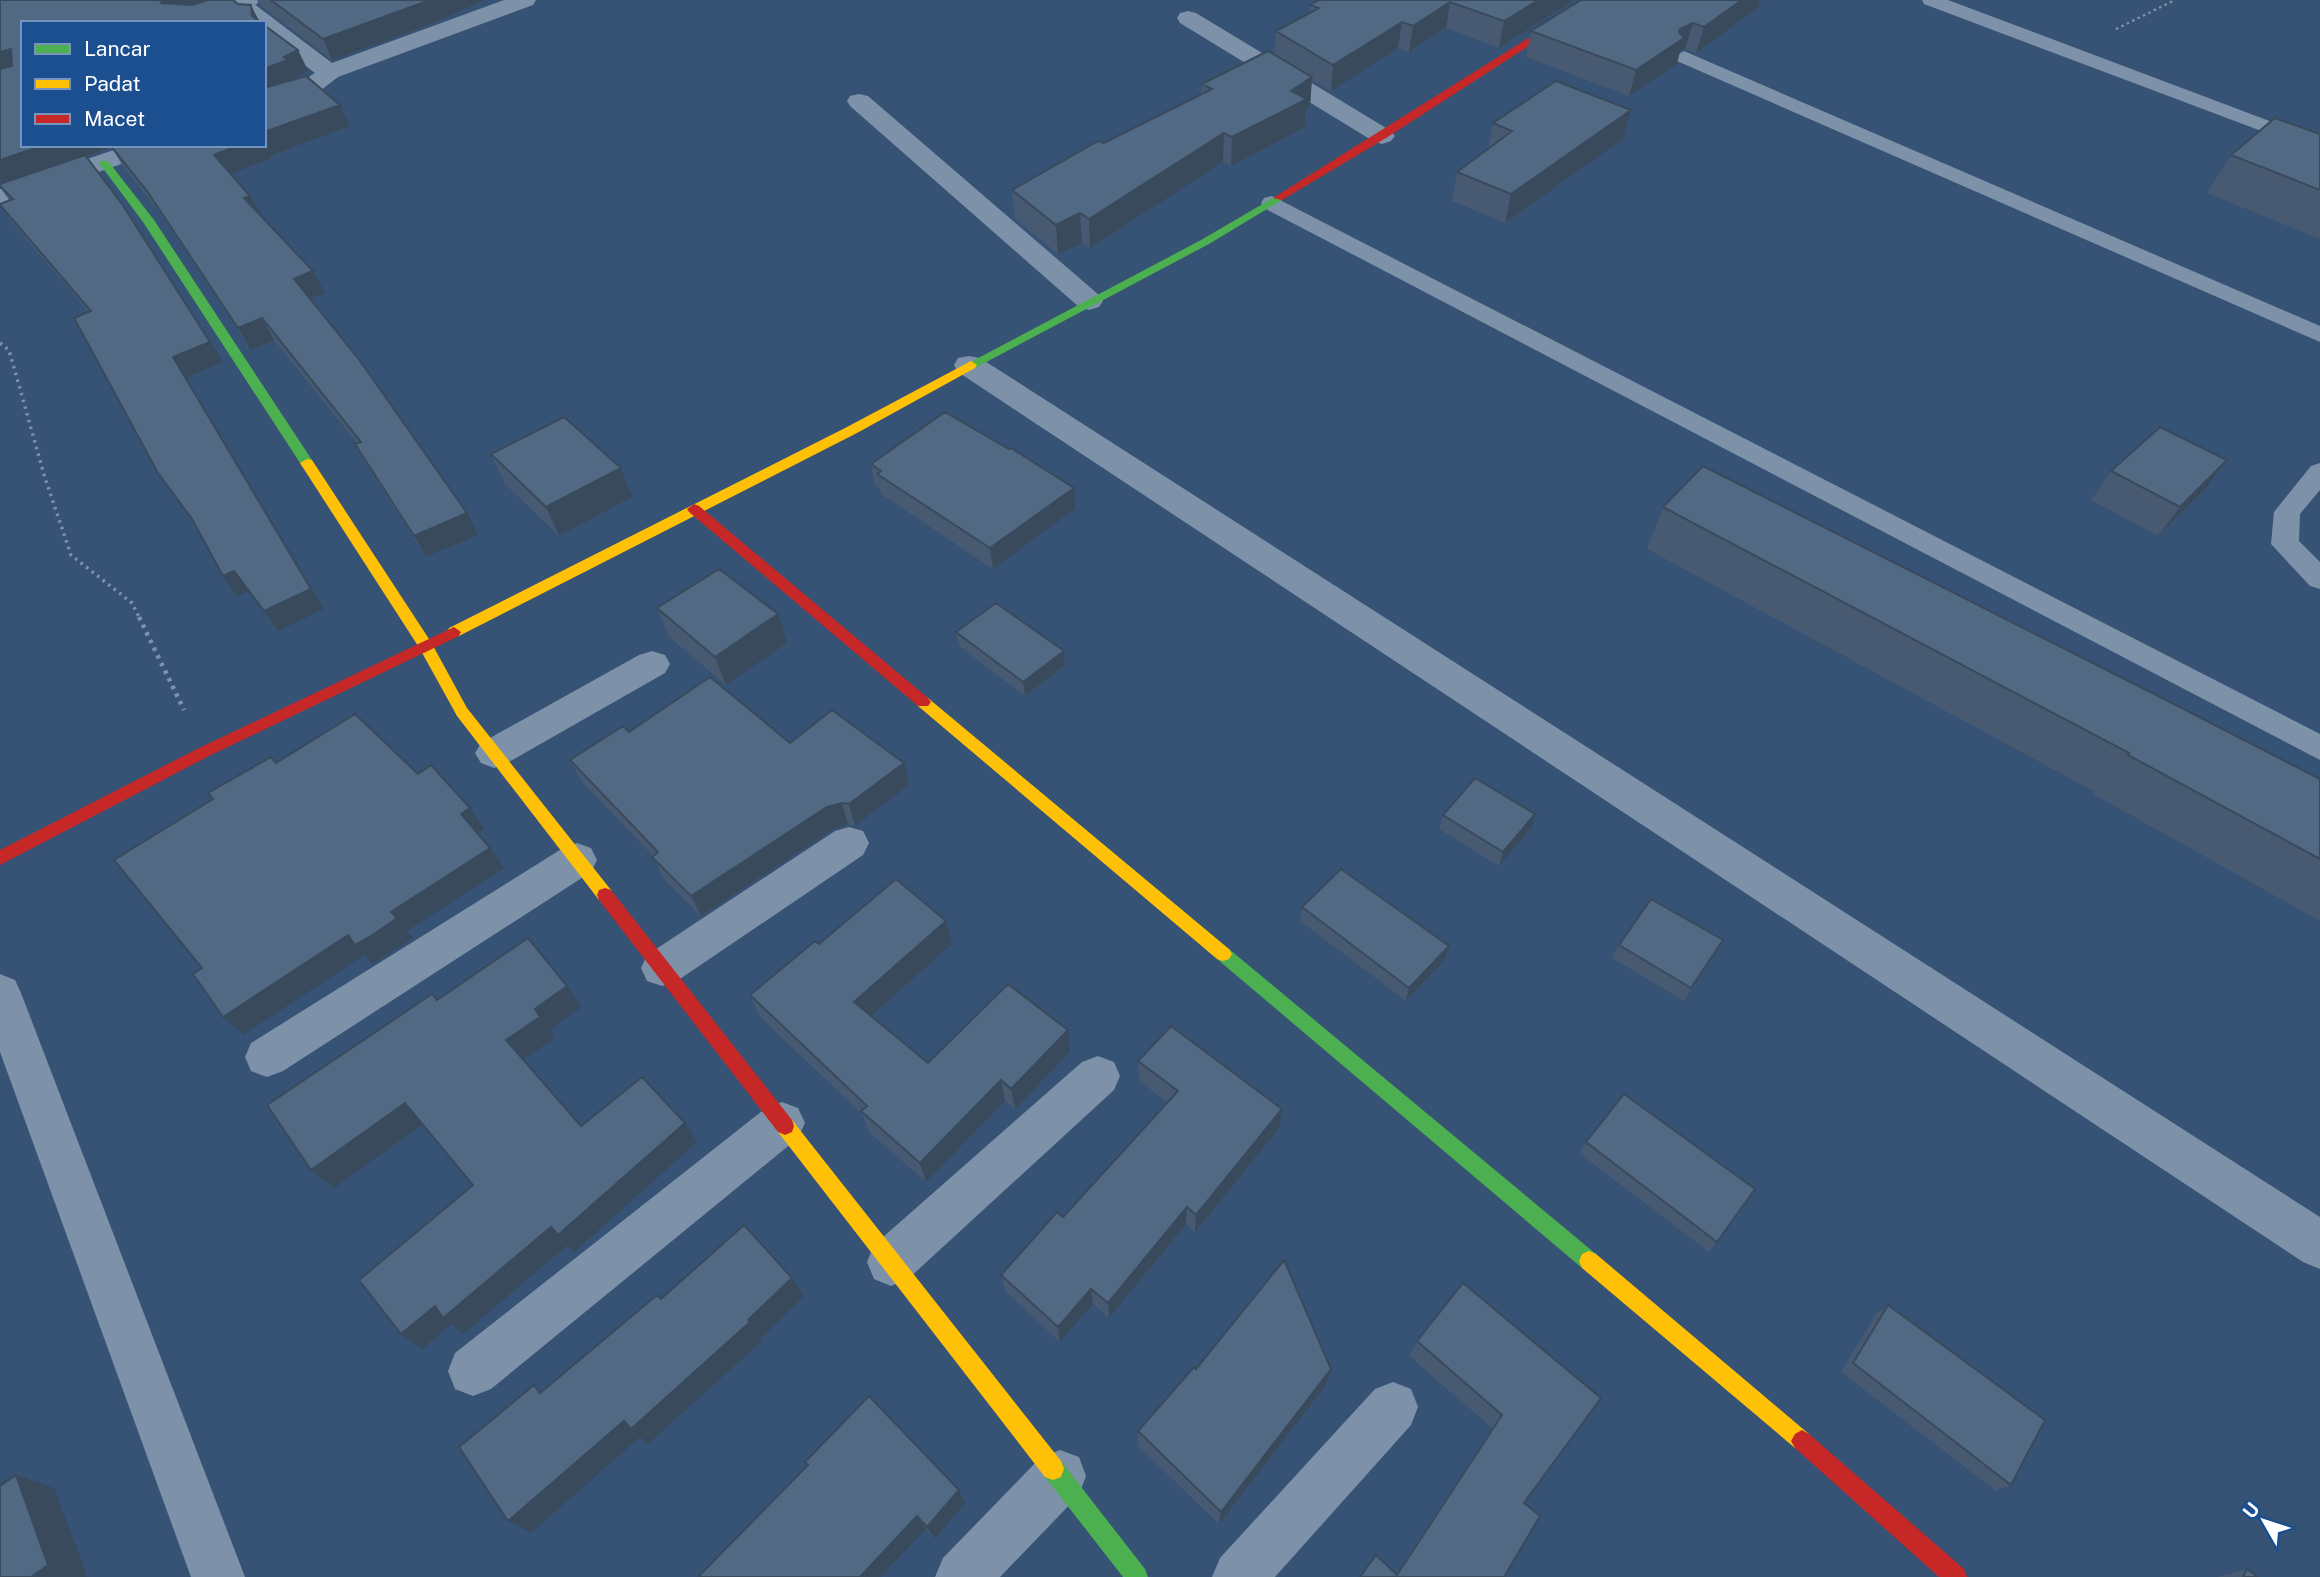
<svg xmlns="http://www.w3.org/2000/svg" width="2320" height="1577" viewBox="0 0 2320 1577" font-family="'Public Sans',sans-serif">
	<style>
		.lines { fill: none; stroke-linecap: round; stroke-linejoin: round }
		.path-far2 { stroke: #7d92a8; stroke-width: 2.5; stroke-dasharray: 2.5 3.5; stroke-linecap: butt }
		.path-far1 { stroke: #7d92a8; stroke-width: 3.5; stroke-dasharray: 2.5 4.5; stroke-linecap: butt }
		.path { stroke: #7d92a8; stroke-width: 4.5; stroke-dasharray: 3.5 5; stroke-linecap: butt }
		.lane { fill: #7d92a8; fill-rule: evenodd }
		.street { fill: #7d92a8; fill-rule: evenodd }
		.fast { fill: #4caf50; fill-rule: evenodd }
		.slow { fill: #ffc107; fill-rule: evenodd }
		.jam { fill: #c62828; fill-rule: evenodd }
		.wall { fill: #475a72 }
		.shaded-wall { fill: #394a5c }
		.building { fill: #526984; stroke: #394a5c; stroke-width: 2 }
	</style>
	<rect width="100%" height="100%" fill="#365274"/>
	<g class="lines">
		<path class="path-far2" d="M2116 29 2175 0"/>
		<path class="path-far1" d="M0 343 9 350 45 478 71 555 132 603 140 619"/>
		<path class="path" d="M139 617 184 710"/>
		<path class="lane" d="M232 0H259L257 4 203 23H175L177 19Z
			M1922 0H1948L2320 140V153L1924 4Z
			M1684 51 2320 326V342L1677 61 1674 57Z
			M1272 196 2320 734V760L1264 208 1261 203 1264 198Z
			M2320 463V490L2300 514 2299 541 2320 562V589L2310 586 2271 544 2274 512 2311 466Z"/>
		<path class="street" d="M224 0H249L332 63 504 0H536L533 5 338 77 316 94 264 111V96L299 83 315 73 264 34V23H250Z
			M1188 11 1196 13 1391 131 1395 136 1391 141 1382 144 1373 141 1180 23 1177 18 1180 13Z
			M859 94 868 96 1099 295 1103 301 1099 307 1089 310 1079 307 850 106 847 101 850 96Z
			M128 145H166L162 150 0 206V189Z
			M969 356 980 358 2320 1217V1269L2303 1262 958 372 954 365 958 358Z
			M652 651 665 655 670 664 665 673 507 763 494 768 481 763 475 753 481 743 639 655Z
			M849 827 863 831 869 843 863 855 677 981 662 986 647 981 641 968 647 955 835 831Z
			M577 843 591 848 597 860 591 872 283 1071 267 1077 251 1071 245 1057 251 1043 563 848Z
			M0 974 15 980 21 993 245 1577H191L0 1052Z
			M1098 1056 1114 1062 1120 1076 1114 1090 908 1279 891 1286 874 1279 867 1262 874 1245 1082 1062Z
			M782 1102 798 1108 805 1123 798 1138 491 1389 473 1396 455 1389 448 1371 455 1353 766 1108Z
			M1393 1382 1411 1389 1418 1407 1411 1425 1275 1577H1212L1220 1558 1375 1389Z
			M1060 1450 1079 1457 1086 1476 1079 1495 1000 1577H935L943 1558 1041 1457Z"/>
		<path class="fast" d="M100 161H108L154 220 312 460V466H302L143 222 99 163Z
			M1278 195 1283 198 1282 200 1209 244 975 368 971 369 965 365 1201 240Z
			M1223 947 1229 949 1596 1254 1599 1261 1596 1268 1589 1271 1582 1268 1217 959 1214 954 1217 949Z
			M1053 1458 1061 1461 1145 1569 1148 1577H1123L1045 1477 1042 1469 1045 1461Z"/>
		<path class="slow" d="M971 361 977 365 975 368 857 433 459 636 454 637 447 632 449 628 847 427Z
			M307 459 312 460 431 642 467 708 611 890 613 895 611 900 605 902 599 900 457 716 420 649 300 463Z
			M923 696 928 698 1229 949 1232 954 1229 959 1223 961 1217 959 918 706 915 702Z
			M785 1117 792 1120 1061 1461 1064 1469 1061 1477 1053 1480 1045 1477 778 1132 776 1126 778 1120Z
			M1589 1251 1596 1254 1809 1434 1813 1441 1809 1448 1802 1452 1795 1448 1582 1268 1579 1261 1582 1254Z"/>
		<path class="jam" d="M1589 0H1600L1386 138 1282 200 1273 198Z
			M694 504 699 506 928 698 931 702 928 706H918L689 512 687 509Z
			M454 627 461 632 459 636 209 756 0 865V850L199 748Z
			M605 888 611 890 792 1120 794 1126 792 1132 785 1135 778 1132 599 900 597 895 599 890Z
			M1802 1430 1809 1434 1964 1569 1967 1577H1939L1795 1448 1791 1441 1795 1434Z"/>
	</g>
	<path class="wall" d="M0 0 23 145H264L298 50 308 71 296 77V79L350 126 269 156 271 159 231 174 262 217 325 293 311 299 478 535 426 557 367 466 355 444 357 443 274 340 251 350 160 213 123 166 112 148 86 157 223 362 186 378 324 609 278 631 249 591 237 596 223 576 89 312 13 224 0 205 9 200 0 187Z
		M257 0H485L421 28 332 60 260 5Z
		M1319 0H1574L1499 48 1446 28 1409 52 1398 48 1331 91 1312 80 1310 106 1306 108 1305 127 1231 166 1223 162 1090 248 1082 243 1058 254 1015 219 1012 190 1201 95 1202 84 1274 54 1276 31 1310 13V5Z
		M1581 0H1761L1758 8 1696 53 1685 49 1680 51 1677 64 1629 96 1526 57 1531 31Z
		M1493 123 1623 139 1505 223 1452 201 1457 172 1488 149Z
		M2320 134V239L2207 193 2231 155Z
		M1009 449 1075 509 993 569 881 494 879 488 875 485 871 464Z
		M491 454 632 497 559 536 505 484Z
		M2111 471 2205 489 2158 536 2091 500Z
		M1663 507 2320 779V921L2093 794 2095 792 1647 549Z
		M657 608 787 643 726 685 669 637Z
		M956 632 1064 651 1065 665 1025 696 959 646Z
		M629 732 790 743 904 763 909 785 855 826 848 824 834 829 701 916 663 878 653 856 582 782 570 760Z
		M1443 815 1531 828 1499 866 1439 829Z
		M1302 907 1449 946 1445 959 1406 1001 1300 921Z
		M819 944H952L871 1016 928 1063 1070 1052 1015 1109 1005 1101 926 1182 869 1132 862 1114 760 1017 750 995Z
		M1619 945 1715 953 1684 1001 1612 958Z
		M1138 1061 1279 1128 1195 1232 1186 1224 1109 1318 1093 1304 1060 1342 1005 1291 1001 1275 1063 1217 1167 1103 1139 1080Z
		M1586 1142 1717 1242 1709 1252 1579 1153Z
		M1888 1305 2011 1485 1996 1491 1841 1372 1876 1314Z
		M1417 1341 1601 1398 1524 1503 1504 1577 1396 1574 1492 1428 1409 1356Z
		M1331 1369 1326 1385 1219 1524 1138 1446V1431Z
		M959 1490 965 1503 935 1539 926 1529 698 1577Z
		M2247 1569 2258 1577H2217Z"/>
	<path class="shaded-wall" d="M163 0H222L176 17 161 3Z
		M430 0H485L421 28 332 60 323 39Z
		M1539 0H1574L1499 48 1504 21Z
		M1742 0H1761L1758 8 1696 53 1704 27Z
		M1450 2 1446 28 1409 52 1413 26Z
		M251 5 260 23 252 16Z
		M1402 22 1398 48 1331 91 1333 65Z
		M1693 23 1685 49 1680 51 1677 64 1629 96 1636 70 1680 29Z
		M11 49 23 67 0 77V52Z
		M298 50 308 71 296 77 297 81 264 94V69L284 57Z
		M1312 77 1310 106 1306 108 1305 127 1231 166 1232 137 1291 91Z
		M340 105 350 126 269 156 271 159 225 176 214 155 239 145H264V132Z
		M1631 110 1623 139 1505 223 1511 194Z
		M1224 133 1223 162 1090 248 1089 219Z
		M44 145H119L0 186V160Z
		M250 196 262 217 244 198Z
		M1080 213 1082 243 1058 254 1056 225Z
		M313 271 325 293 306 301 294 279Z
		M262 318 274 340 251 350 238 328Z
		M210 342 223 362 186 378 324 609 278 631 264 611 173 357Z
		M2227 460 2205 489 2158 536 2180 507Z
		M621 468 632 497 559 536 546 507Z
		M1074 488 1075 509 993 569 990 548Z
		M467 513 478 535 426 557 414 536Z
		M234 571 249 591 237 596 223 576Z
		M778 614 787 643 726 685 715 657Z
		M1064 651 1065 665 1025 696 1023 682Z
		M904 763 909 785 855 826 849 804Z
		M842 803 848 824 834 829 701 916 691 896 827 807Z
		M470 808 484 829 475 835 461 814Z
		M1535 814 1531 828 1499 866 1503 852Z
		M490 848 504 868 407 931 413 938 390 953 372 964 364 955 243 1035 223 1017 348 935 391 912Z
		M946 921 952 944 862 1024 854 1002Z
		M1449 946 1445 959 1406 1001 1409 988Z
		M567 986 581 1007 550 1030 555 1038 522 1060 506 1040 535 1009Z
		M1068 1030 1070 1052 1015 1109 1011 1089Z
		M1001 1080 1005 1101 926 1182 920 1163Z
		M405 1103 424 1123 334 1188 311 1170Z
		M1282 1109 1279 1128 1195 1232 1196 1215Z
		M685 1123 697 1142 574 1252 568 1245 463 1334 452 1324 422 1349 401 1334 435 1306 551 1227Z
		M1187 1207 1186 1224 1109 1318 1108 1303Z
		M792 1278 804 1296 761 1338 763 1340 648 1444 640 1437 531 1533 508 1521 624 1421 748 1320Z
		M1091 1289 1093 1304 1060 1342 1058 1327Z
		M1331 1369 1326 1385 1219 1524 1221 1512Z
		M16 1475 54 1488 87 1576 85 1577H31Z
		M959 1490 965 1503 935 1539 927 1527Z
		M917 1516 926 1529 880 1577H860Z"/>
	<path class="building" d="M0 0H163L161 3 192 5 208 0H233L238 4 251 5 252 16 262 23H23V145H44L0 160V69L12 66 11 49 0 52Z
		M271 0H430L323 39Z
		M1319 0H1539L1504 21 1450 2 1413 26 1402 22 1333 65 1276 31 1319 8 1310 5Z
		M1581 0H1742L1704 27 1693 23 1680 29 1679 32 1684 38 1636 70 1531 31Z
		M264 25 298 50 284 57 287 60 264 69Z
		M1268 51 1312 77 1291 91 1307 99 1232 137 1224 133 1089 219 1080 213 1056 225 1012 190 1098 141 1104 143 1212 89 1202 84Z
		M306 76 340 105 264 132V88Z
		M1556 81 1631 110 1511 194 1457 172 1512 131 1493 123Z
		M2275 118 2320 134V190L2231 155Z
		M110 145H239L214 155 250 196 244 198 313 271 294 279 358 358 467 513 414 536 355 444 361 442 262 318 238 328 147 191Z
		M85 155 122 204 210 342 173 357 311 589 264 611 234 571 223 576 192 519 158 473 74 318 91 311 0 205V204L13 199 0 186V184Z
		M945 412 1009 449 1011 448 1074 488 990 548 877 474 881 471 871 464Z
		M564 417 621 468 546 507 491 454Z
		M2160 427 2227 460 2180 507 2111 471Z
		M1703 466 2166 700 2320 779V859L2128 755 2129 753 1663 507Z
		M719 569 778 614 715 657 657 608Z
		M996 603 1064 651 1023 682 956 632Z
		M710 677 790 743 832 710 904 763 849 804 842 803 827 807 691 896 652 857 658 852 570 760 623 726 629 732Z
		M355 714 418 774 431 765 470 808 461 814 490 848 391 912 397 918 374 934 355 945 348 935 223 1017 193 974 202 968 114 860 213 799 208 793 271 757 276 763Z
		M1475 778 1535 814 1503 852 1443 815Z
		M1341 869 1449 946 1409 988 1302 907Z
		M896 879 946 921 854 1002 928 1063 1008 984 1068 1030 1011 1089 1001 1080 920 1163 861 1111 867 1106 750 995 815 941 819 944Z
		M1651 899 1723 940 1691 988 1619 945Z
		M528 938 567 986 535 1009 540 1017 506 1040 581 1126 642 1077 685 1123 558 1235 551 1227 443 1318 435 1306 401 1334 359 1280 473 1185 405 1103 311 1170 267 1105 432 994 437 1000Z
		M1171 1026 1282 1109 1196 1215 1187 1207 1108 1303 1091 1289 1058 1327 1001 1275 1057 1212 1063 1217 1178 1091 1138 1061Z
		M1624 1094 1755 1189 1717 1242 1586 1142Z
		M744 1225 792 1278 748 1320 750 1322 631 1429 624 1421 508 1521 459 1447 534 1385 540 1393 657 1295 661 1299Z
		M1284 1260 1331 1369 1221 1512 1138 1431 1194 1367 1196 1369Z
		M1463 1283 1601 1398 1524 1503 1540 1516 1504 1577H1360L1376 1555 1397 1575 1502 1415 1417 1341Z
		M1888 1305 2045 1420 2011 1485 1853 1363Z
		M869 1396 959 1490 927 1527 917 1516 860 1577H698L808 1465 805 1462Z
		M16 1475 48 1565 31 1577H0V1486Z
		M2247 1569 2258 1577H2243Z"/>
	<rect x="21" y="21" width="245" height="126" fill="#1b4f8f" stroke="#7695bc" stroke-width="2"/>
	<rect x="35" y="44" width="35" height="10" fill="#4caf50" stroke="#7695bc" stroke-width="2"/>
	<text x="84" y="56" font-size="21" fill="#ffffff">Lancar</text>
	<rect x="35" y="79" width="35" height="10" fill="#ffc107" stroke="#7695bc" stroke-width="2"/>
	<text x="84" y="91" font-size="21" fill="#ffffff">Padat</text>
	<rect x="35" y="114" width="35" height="10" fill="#c62828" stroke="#7695bc" stroke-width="2"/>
	<text x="84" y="126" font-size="21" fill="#ffffff">Macet</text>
	<g transform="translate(2264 1521) rotate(309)" stroke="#1b4f8f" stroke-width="5" paint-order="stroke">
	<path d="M0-5L12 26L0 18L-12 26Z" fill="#ffffff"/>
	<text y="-10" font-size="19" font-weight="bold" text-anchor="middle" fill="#ffffff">U</text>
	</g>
</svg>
